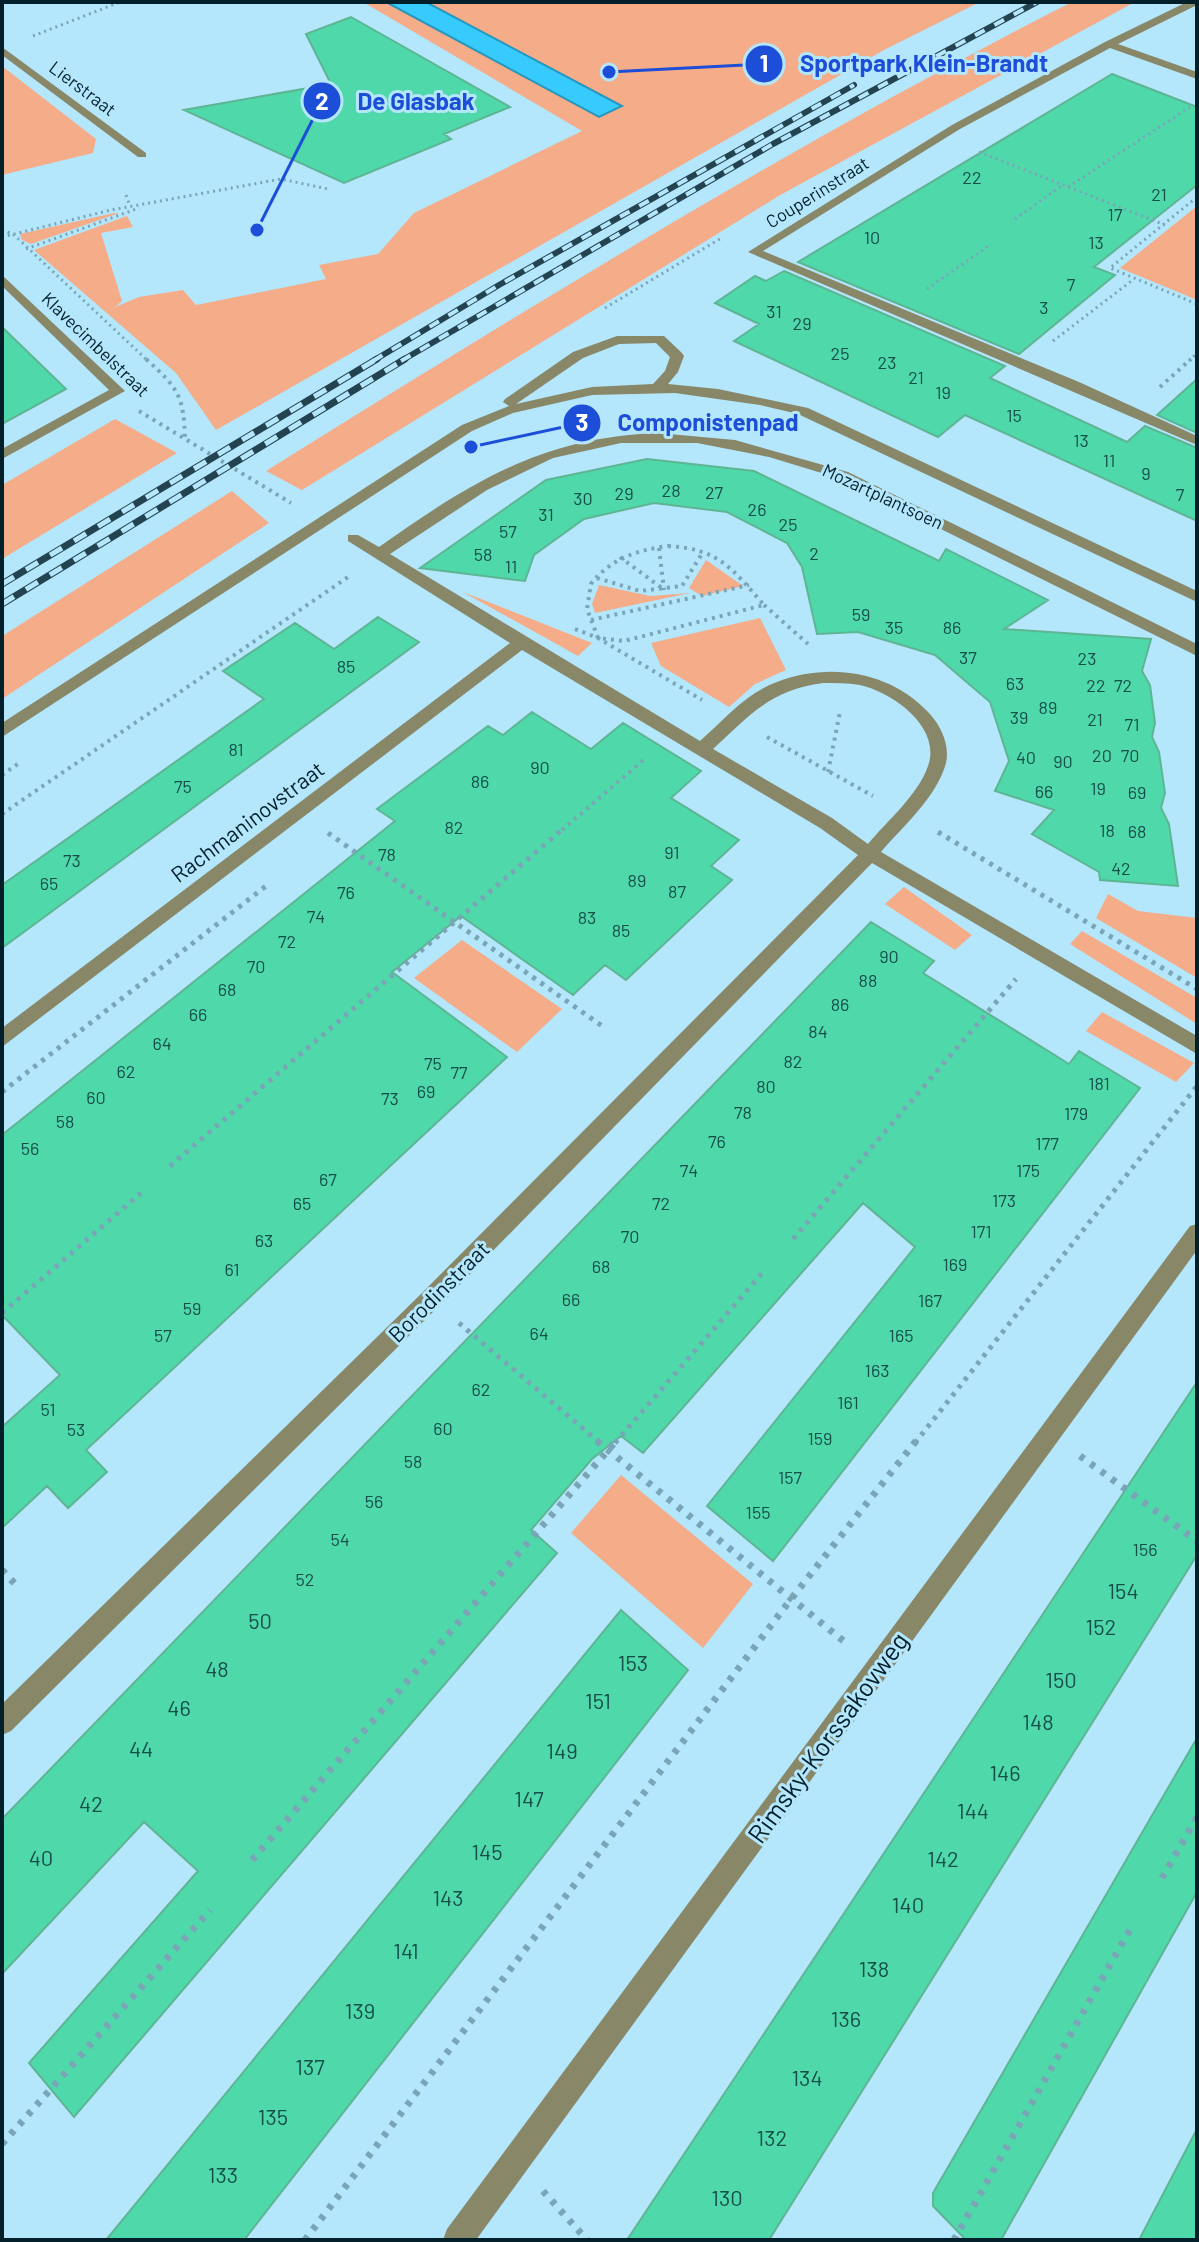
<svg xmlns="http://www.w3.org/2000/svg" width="1199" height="2242" viewBox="0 0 1199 2242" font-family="Barlow,sans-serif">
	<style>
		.green { fill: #f5ac89 }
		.water { fill: #37cbfd; stroke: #2797be; stroke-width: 2 }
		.building { fill: #4fd9aa; stroke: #5eb594; stroke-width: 2 }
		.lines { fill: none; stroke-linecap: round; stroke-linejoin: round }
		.path-far3 { stroke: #7aa5b7; stroke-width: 3; stroke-dasharray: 2 4; stroke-linecap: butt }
		.path-far2 { stroke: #7aa5b7; stroke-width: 4; stroke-dasharray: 3 5; stroke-linecap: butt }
		.path-far1 { stroke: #7aa5b7; stroke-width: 5; stroke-dasharray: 4 6; stroke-linecap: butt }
		.path { stroke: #7aa5b7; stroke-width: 7; stroke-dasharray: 5 8; stroke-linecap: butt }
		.service { fill: #888768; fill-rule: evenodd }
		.minor { fill: #888768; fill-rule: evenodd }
		.rail-far1-casing { stroke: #234350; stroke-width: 6 }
		.rail-casing { stroke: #234350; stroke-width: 7 }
		.rail-far1 { stroke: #b4e6fc; stroke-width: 4; stroke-dasharray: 11; stroke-linecap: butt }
		.rail { stroke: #b4e6fc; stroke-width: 5; stroke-dasharray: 14; stroke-linecap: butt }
		.labels { text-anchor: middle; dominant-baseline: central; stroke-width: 6; stroke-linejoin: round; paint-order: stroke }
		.far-street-label { font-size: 18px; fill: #031f2a; stroke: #b4e6fc }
		.number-label { font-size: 18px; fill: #164e4a }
		.street-label { font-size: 22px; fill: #031f2a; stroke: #b4e6fc }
		.near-number-label { font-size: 22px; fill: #164e4a }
		.near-street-label { font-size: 26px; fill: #031f2a; stroke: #b4e6fc }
		.leader { fill: none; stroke: #1d4ed8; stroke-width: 3 }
		.callout-dot { fill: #1d4ed8; stroke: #b4e6fc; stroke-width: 3 }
		.mark-label { font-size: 24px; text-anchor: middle; font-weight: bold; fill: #fff }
		.callout-label { font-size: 24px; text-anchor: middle; font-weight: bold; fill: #1d4ed8; stroke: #b4e6fc; stroke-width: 6; stroke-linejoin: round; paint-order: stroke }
	</style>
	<rect width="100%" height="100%" fill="#b4e6fc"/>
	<path class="green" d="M363 2H980L884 50 216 430 176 373 34 250 127 216 133 227 101 233 122 301 115 307 139 297 183 290 196 305 326 279 319 265 378 254 414 213 582 131Z
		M1072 2H1135L782 194 302 490 266 471C530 307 794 143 1072 2Z
		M2 66 96 139 93 153 2 175Z
		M1197 206V300L1120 268Z
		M114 213H119L31 244 22 240 20 234Z
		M115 419 177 453 2 559V485Z
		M232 491 269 523 2 699V636Z
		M706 560 743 586 702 596 689 588Z
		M599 585 650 596 690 593 595 613 592 604Z
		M463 592 592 643 578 656Z
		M760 618 786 670 755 684 729 707 661 666 651 643Z
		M904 887 972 935 955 950 885 904Z
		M1108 894 1138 911 1197 918V978L1096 918Z
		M1082 931 1197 998V1024L1070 944Z
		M462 940 562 1009 517 1052 414 978Z
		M1102 1012 1194 1063 1176 1082 1086 1031Z
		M621 1475 753 1584 703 1648 571 1533Z"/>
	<path class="water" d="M386 2H426L622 106 599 117Z"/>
	<path class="building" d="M351 17 510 107 444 134 451 139 344 183 184 110 331 84 306 34Z
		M1112 74 1197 107V185L1094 267 1115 275 1019 354 798 262Z
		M784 271 1005 366 990 378 1127 442 1145 426 1197 448V521L965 415 938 437 734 341 759 324 715 303 755 276 766 281Z
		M2 327 66 389 2 424Z
		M1197 379V433L1157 415Z
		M647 459 754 471 939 561 946 549 1048 600 1004 629 1151 639 1142 671 1150 685 1155 723 1152 737 1159 752 1165 793 1161 808 1169 824 1178 886 1100 880 1099 872 1032 834 1054 810 995 791 1009 761 990 702 935 655 858 632 817 634 802 567 787 543 727 512 654 503 584 519 534 555 525 581 420 568 546 480Z
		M378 617 419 642 2 948V885L264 699 223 671 295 623 334 649Z
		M532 712 591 749 623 723 701 771 671 798 739 840 711 866 732 880 626 980 605 965 573 995 461 916 392 972 507 1057 86 1450 107 1472 68 1508 47 1486 2 1528V1427L60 1375 2 1315V1135L395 821 377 809 488 726 503 735Z
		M871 922 934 961 923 973 1069 1064 1079 1051 1140 1088 773 1561 707 1506 915 1247 863 1203 643 1453 621 1436 592 1459 531 1530 557 1553 74 2117 29 2063 198 1871 144 1822 2 1974V1819Z
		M1197 1382V1555L769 2240H627Z
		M621 1610 688 1670 244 2240H106Z
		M1197 1738V1892L1001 2240H966L933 2206V2193Z
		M1197 2129V2240H1139Z"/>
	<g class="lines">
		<path class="path-far3" d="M33 36 120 2
			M979 152 1165 225
			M1068 187 1190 107
			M126 195 130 206
			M1197 197 1110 268 1197 304
			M1015 219 1061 186
			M2 230 13 234 148 361
			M2 237 111 210 281 179 328 189
			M26 249 139 208
			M927 289 990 245
			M605 308 723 237
			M1053 341 1134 279
			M1189 361 1197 353"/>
		<path class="path-far2" d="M146 359C179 389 184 396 185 441
			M1160 387 1191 359
			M139 411 291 503
			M668 546C720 549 732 569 764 605L624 641 598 638 587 609 591 584C610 559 637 550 668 546Z
			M659 548 664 590
			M620 557 663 589
			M597 578 640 591 682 586 703 552
			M764 605 808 644
			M591 620 749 585
			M575 629 598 638 702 700
			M767 737 873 796
			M828 772 840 712
			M2 775 19 763
			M2 814 351 575
			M562 830 647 757"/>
		<path class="path-far1" d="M938 832 1197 989
			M328 833 605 1028
			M2 1092 266 886
			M170 1166 564 828
			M793 1239 1016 979
			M2 1313 141 1193
			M459 1323 600 1443
			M615 1443 764 1271
			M915 1443 1197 1086"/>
		<path class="path" d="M597 1441 846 1643
			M1080 1456 1197 1541
			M2 1570 17 1586
			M252 1860 616 1441
			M1162 1878 1197 1817
			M2 2144 210 1910
			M543 2191 587 2240
			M305 2240 791 1599 916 1441
			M954 2240 1132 1926"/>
		<path class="service" d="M617 336H664L682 353 684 356 678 372 668 384 718 389 808 408 1197 591V602L798 414 760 405 675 393 592 395 513 413 472 431 2 737V723L462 425 509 406 503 402 505 399 573 352ZM656 343 670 357 665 371 653 384 592 387 516 404 583 358 619 344Z"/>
		<path class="minor" d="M1187 2H1197V5L1118 44 1197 72V79L1110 48 960 129 763 251 1079 382 1197 436V445L748 252 952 125 1105 42Z
			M2 47 146 153V157H138L2 55Z
			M2 275 125 391 2 459V449L109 390 2 286Z
			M658 433 735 440 848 472 1197 644V656L838 478 769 457 697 443H621L553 458 487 490 390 554 700 741C724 720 746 693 777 682 829 662 890 671 929 713 941 726 950 745 946 763 937 797 903 826 881 852L1197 1036V1054L872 863 439 1306 11 1731 2 1735V1704L423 1292 858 855 820 828 522 650 2 1047V1028L510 643 348 541V535H358L379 547C471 482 543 437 658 433ZM823 683C835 683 848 683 860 685 892 692 942 727 928 766 918 795 888 820 868 844L832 818 713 749C750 715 770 690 823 683Z
			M1197 1224V1250L476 2240H443L447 2229 1190 1226Z"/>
		<defs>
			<path id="rail-far1" d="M373 361 499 285 854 85
				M401 361 773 144 1037 2"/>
			<path id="rail" d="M2 584 377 359
				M2 604 405 359"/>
		</defs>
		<use href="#rail-far1" class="rail-far1-casing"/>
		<use href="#rail" class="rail-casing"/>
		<use href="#rail-far1" class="rail-far1"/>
		<use href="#rail" class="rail"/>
	</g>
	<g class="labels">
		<g class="far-street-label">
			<text transform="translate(83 88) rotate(37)">Lierstraat</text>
			<text transform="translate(817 192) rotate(-32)">Couperinstraat</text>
			<text transform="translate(96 344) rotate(44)">Klavecimbelstraat</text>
			<text transform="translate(883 496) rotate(25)">Mozartplantsoen</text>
		</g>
		<g class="number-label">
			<text x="972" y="177">22</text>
			<text x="1159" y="194">21</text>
			<text x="1115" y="214">17</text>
			<text x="872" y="237">10</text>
			<text x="1096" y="242">13</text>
			<text x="1071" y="284">7</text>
			<text x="1044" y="307">3</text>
			<text x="774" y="311">31</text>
			<text x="802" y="323">29</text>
			<text x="840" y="353">25</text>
			<text x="887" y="362">23</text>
			<text x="916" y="377">21</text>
			<text x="943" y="392">19</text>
			<text x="1014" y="415">15</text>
			<text x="1081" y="440">13</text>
			<text x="1109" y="460">11</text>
			<text x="1146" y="473">9</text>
			<text x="671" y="490">28</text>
			<text x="714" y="492">27</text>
			<text x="624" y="493">29</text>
			<text x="1180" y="494">7</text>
			<text x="583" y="498">30</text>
			<text x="757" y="509">26</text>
			<text x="546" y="514">31</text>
			<text x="788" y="524">25</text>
			<text x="508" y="531">57</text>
			<text x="814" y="553">2</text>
			<text x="483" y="554">58</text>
			<text x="511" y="566">11</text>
			<text x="861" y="614">59</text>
			<text x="894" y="627">35</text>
			<text x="952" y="627">86</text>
			<text x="968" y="657">37</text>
			<text x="1087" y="658">23</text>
			<text x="346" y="666">85</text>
			<text x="1015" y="683">63</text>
			<text x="1096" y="685">22</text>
			<text x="1123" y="685">72</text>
			<text x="1048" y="707">89</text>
			<text x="1019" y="717">39</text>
			<text x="1095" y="719">21</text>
			<text x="1132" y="724">71</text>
			<text x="236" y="749">81</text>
			<text x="1102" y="755">20</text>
			<text x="1130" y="755">70</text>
			<text x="1026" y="757">40</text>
			<text x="1063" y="761">90</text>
			<text x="540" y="767">90</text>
			<text x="480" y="781">86</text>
			<text x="183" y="786">75</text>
			<text x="1098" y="788">19</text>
			<text x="1044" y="791">66</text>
			<text x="1137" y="792">69</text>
			<text x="454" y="827">82</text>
			<text x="1107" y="830">18</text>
			<text x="1137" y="831">68</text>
			<text x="672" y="852">91</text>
			<text x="387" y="854">78</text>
			<text x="72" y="860">73</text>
			<text x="1121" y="868">42</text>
			<text x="637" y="880">89</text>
			<text x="49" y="883">65</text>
			<text x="677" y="891">87</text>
			<text x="346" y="892">76</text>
			<text x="316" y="916">74</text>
			<text x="587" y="917">83</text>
			<text x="621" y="930">85</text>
			<text x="287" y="941">72</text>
			<text x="889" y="956">90</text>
			<text x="256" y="966">70</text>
			<text x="868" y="980">88</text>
			<text x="227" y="989">68</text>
			<text x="840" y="1004">86</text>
			<text x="198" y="1014">66</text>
			<text x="818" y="1031">84</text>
			<text x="162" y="1043">64</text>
			<text x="793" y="1061">82</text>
			<text x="433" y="1063">75</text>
			<text x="126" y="1071">62</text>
			<text x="459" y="1072">77</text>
			<text x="1099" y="1083">181</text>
			<text x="766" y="1086">80</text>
			<text x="426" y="1091">69</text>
			<text x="96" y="1097">60</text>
			<text x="390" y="1098">73</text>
			<text x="743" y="1112">78</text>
			<text x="1076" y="1113">179</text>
			<text x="65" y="1121">58</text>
			<text x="717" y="1141">76</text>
			<text x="1047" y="1143">177</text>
			<text x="30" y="1148">56</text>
			<text x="689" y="1170">74</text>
			<text x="1028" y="1170">175</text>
			<text x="328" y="1179">67</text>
			<text x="1004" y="1200">173</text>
			<text x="302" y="1203">65</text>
			<text x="661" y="1203">72</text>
			<text x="981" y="1231">171</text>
			<text x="630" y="1236">70</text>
			<text x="264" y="1240">63</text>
			<text x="955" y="1264">169</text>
			<text x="601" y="1266">68</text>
			<text x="232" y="1269">61</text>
			<text x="571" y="1299">66</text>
			<text x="930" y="1300">167</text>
			<text x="192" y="1308">59</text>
			<text x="539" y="1333">64</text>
			<text x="163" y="1335">57</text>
			<text x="901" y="1335">165</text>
			<text x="877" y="1370">163</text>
			<text x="481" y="1389">62</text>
			<text x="848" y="1402">161</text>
			<text x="48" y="1409">51</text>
			<text x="443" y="1428">60</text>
			<text x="76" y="1429">53</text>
			<text x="820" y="1438">159</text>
			<text x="413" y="1461">58</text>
			<text x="790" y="1477">157</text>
			<text x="374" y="1501">56</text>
			<text x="758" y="1512">155</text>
			<text x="340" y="1539">54</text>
			<text x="1145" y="1549">156</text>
			<text x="305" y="1579">52</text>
		</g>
		<g class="street-label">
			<text transform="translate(247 821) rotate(-37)">Rachmaninovstraat</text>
			<text transform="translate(438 1291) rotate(-45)">Borodinstraat</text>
		</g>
		<g class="near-number-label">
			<text x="1123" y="1590">154</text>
			<text x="260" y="1620">50</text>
			<text x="1101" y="1626">152</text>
			<text x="633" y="1662">153</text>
			<text x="217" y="1668">48</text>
			<text x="1061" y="1679">150</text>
			<text x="598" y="1700">151</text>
			<text x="179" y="1707">46</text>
			<text x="1038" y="1721">148</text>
			<text x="141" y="1748">44</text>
			<text x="562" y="1750">149</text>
			<text x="1005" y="1772">146</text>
			<text x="529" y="1798">147</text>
			<text x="91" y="1803">42</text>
			<text x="973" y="1810">144</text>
			<text x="487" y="1851">145</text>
			<text x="41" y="1857">40</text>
			<text x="943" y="1858">142</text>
			<text x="448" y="1897">143</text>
			<text x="908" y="1904">140</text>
			<text x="406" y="1950">141</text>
			<text x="874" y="1968">138</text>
			<text x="360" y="2010">139</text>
			<text x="846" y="2018">136</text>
			<text x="310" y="2066">137</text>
			<text x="807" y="2077">134</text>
			<text x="273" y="2116">135</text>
			<text x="772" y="2137">132</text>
			<text x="223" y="2174">133</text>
			<text x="727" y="2197">130</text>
		</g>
		<g class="near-street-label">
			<text transform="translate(827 1737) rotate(-54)">Rimsky-Korssakovweg</text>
		</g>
	</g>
	<path class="leader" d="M609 72L764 64M257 230L322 101M471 447L582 423"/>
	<g class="callout-dot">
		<circle cx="609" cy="72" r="8"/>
		<circle cx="257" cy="230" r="8"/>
		<circle cx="471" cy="447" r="8"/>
		<circle cx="764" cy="64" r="20"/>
		<circle cx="322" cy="101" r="20"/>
		<circle cx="582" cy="423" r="20"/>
	</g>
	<g class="mark-label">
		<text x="764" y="72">1</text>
		<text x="322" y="110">2</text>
		<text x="582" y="431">3</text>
	</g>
	<g class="callout-label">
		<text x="924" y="72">Sportpark Klein-Brandt</text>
		<text x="416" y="110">De Glasbak</text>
		<text x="708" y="431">Componistenpad</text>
	</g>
	<rect width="1199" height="2242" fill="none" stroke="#031f2a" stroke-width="8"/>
</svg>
